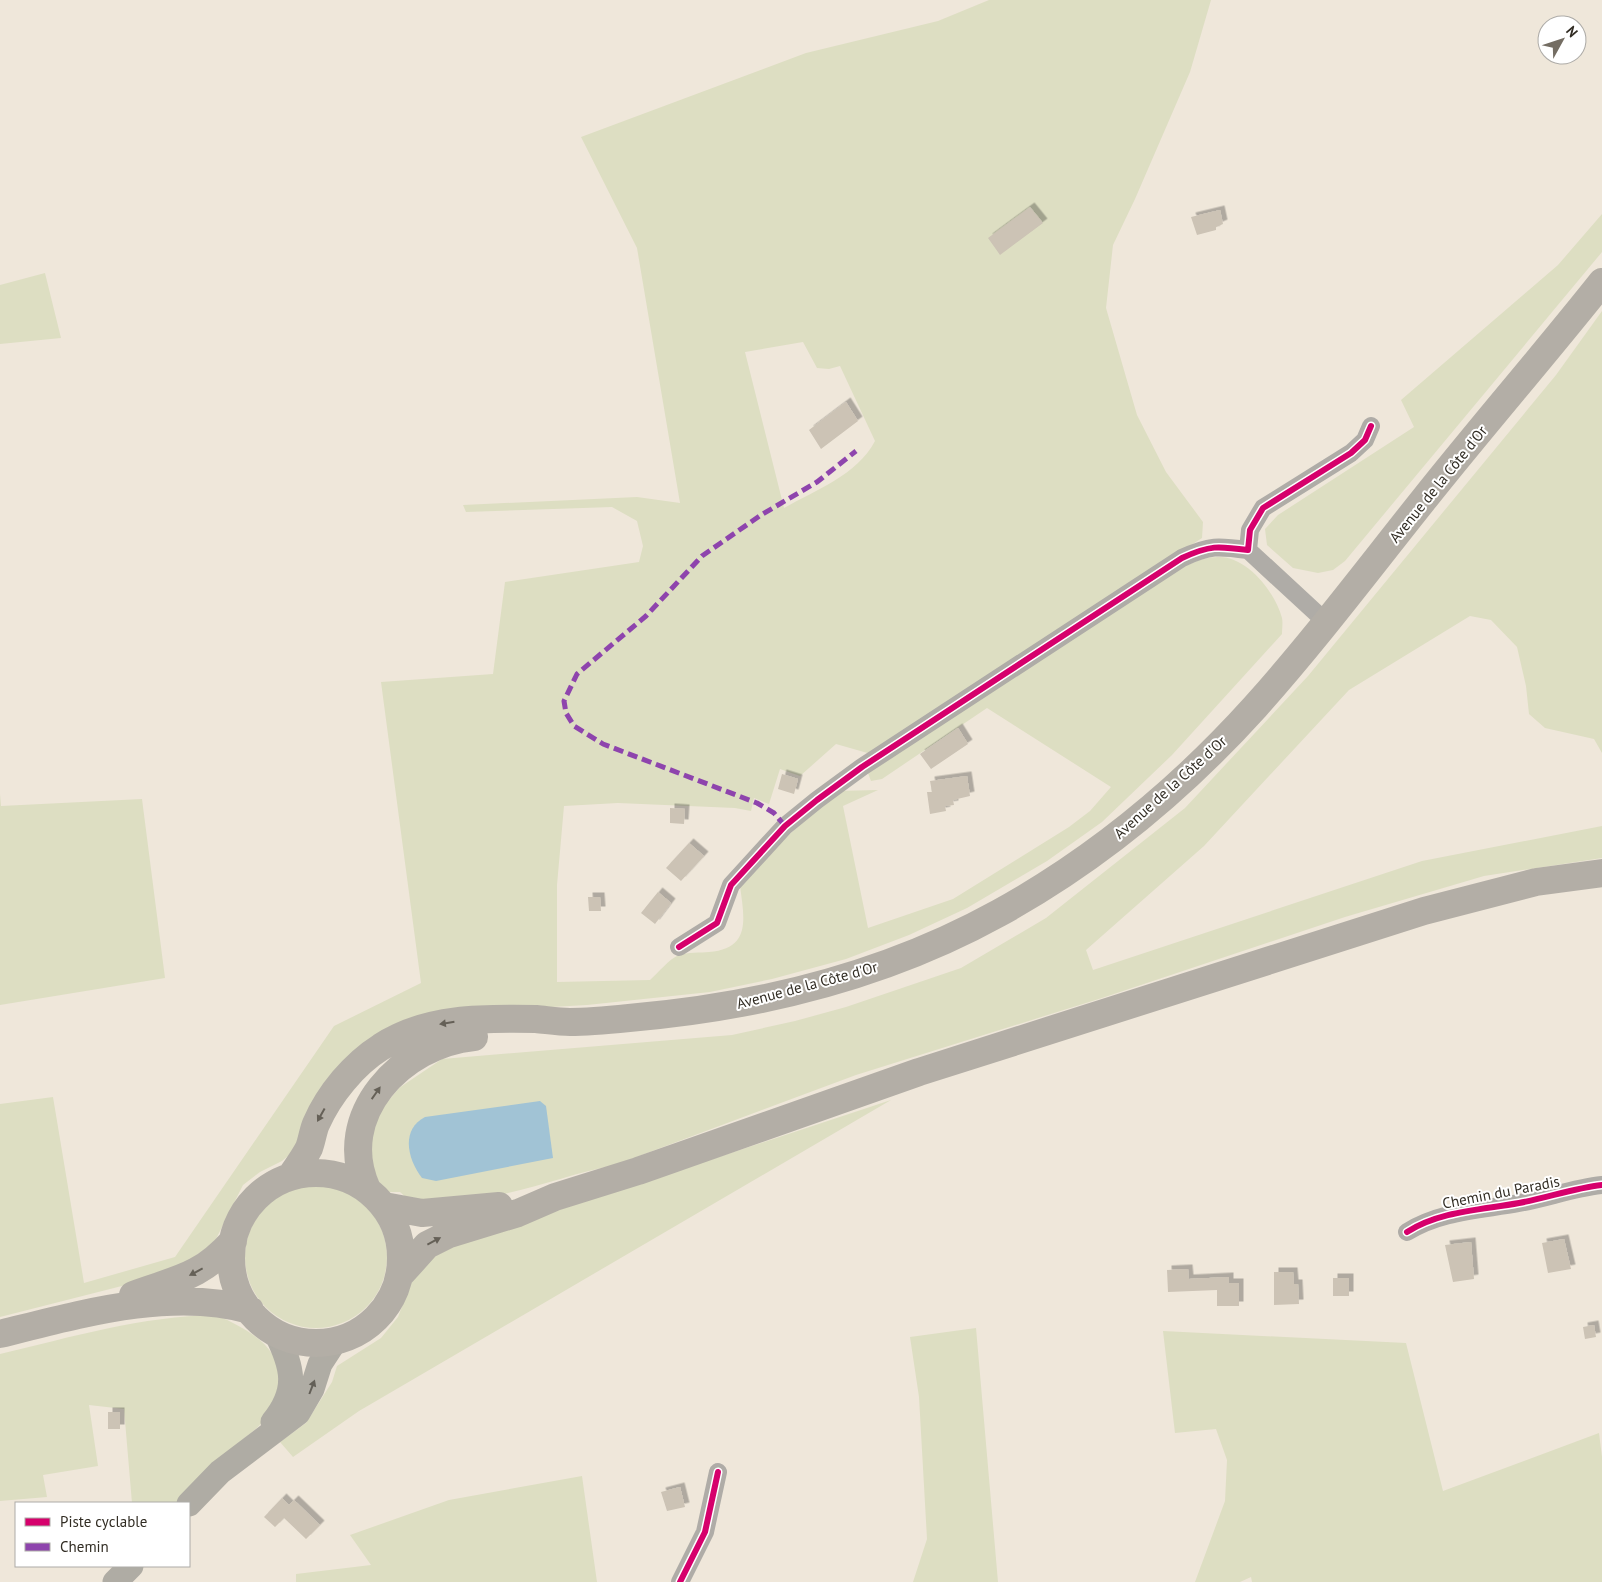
<svg xmlns="http://www.w3.org/2000/svg" width="1602" height="1582" viewBox="0 0 1602 1582" font-family="'PT Sans',sans-serif">
	<style>
		.green { fill: #dddec2; fill-rule: evenodd }
		.water { fill: #a1c3d5 }
		.building { fill: #ccc3b5; filter: url(#shadow) }
		.lines { fill: none; stroke-linecap: round; stroke-linejoin: round }
		.street { stroke: #afaca7; stroke-width: 18 }
		.secondary { stroke: #afaca4; stroke-width: 25 }
		.primary { stroke: #b3aea6; stroke-width: 28 }
		.quiet { stroke: #8e44ad; stroke-width: 5; stroke-dasharray: 10 5; stroke-linecap: butt }
		.cycleway-casing { stroke: #fff; stroke-width: 9 }
		.cycleway { stroke: #d6006c; stroke-width: 6 }
		.oneway { fill: #656057 }
		.oneway2 { fill: #635f57 }
		.labels { text-anchor: middle; dominant-baseline: central; stroke-width: 4; stroke-linejoin: round; paint-order: stroke }
		.street-label { font-size: 15px; fill: #312c23; stroke: #fff }
	</style>
	<defs>
		<filter id="shadow"><feDropShadow dx="4.5" dy="-4.5" stdDeviation="0" flood-color="#0004"/></filter>
	</defs>
	<rect width="100%" height="100%" fill="#efe7da"/>
	<path class="green" d="M989 0H1211L1190 72 1135 199 1113 245 1106 308 1137 415 1166 472 1203 522 1202 538 871 754 836 744 800 776 780 769 769 804 754 798 751 811 735 808 618 803 564 806 557 885V982L650 980C658 973 669 959 679 955 687 952 701 953 709 952 752 949 744 917 740 886L777 846 836 791 878 790 843 806 868 928 953 899 1069 827 1090 811 1111 787 987 708 882 779 871 781 868 773 1161 580C1179 570 1197 557 1218 557 1247 556 1275 592 1282 618 1283 623 1282 629 1282 634L1172 755 1102 822 1047 861 967 908 909 935 846 959 772 979 710 992 587 1005 428 1014 394 1024 365 1044 293 1152 282 1161 260 1172 243 1185 214 1243 169 1274 0 1317V1104L53 1097 84 1283 175 1257 334 1026 421 983 381 682 493 674 505 582 639 562 643 546 637 521 612 507 466 512 463 505 637 497 680 503 637 248 581 137 806 53 938 21ZM803 342 817 368 829 369 840 366 875 441C857 475 816 490 784 508L745 352Z
		M1602 214V252L1345 561 1333 570 1318 573 1293 568 1267 545 1265 529 1278 515 1414 427 1401 400 1558 265Z
		M45 273 61 338 0 344V285Z
		M1602 311V753L1594 739 1545 728 1529 714 1526 686 1517 647 1491 620 1470 616 1349 690 1204 846 1086 950 1093 970 1422 861 1602 826V858L1484 876 1345 917 1102 998 856 1075 615 1165C578 1172 544 1185 508 1193 476 1201 441 1200 409 1200L400 1192H383L372 1165 370 1132 380 1111 399 1088 442 1059 732 1035 795 1021 846 1007 961 968 1046 918 1185 808 1308 676 1556 375Z
		M0 794 1 806 142 799 165 978 0 1005Z
		M891 1100 359 1411 293 1457 280 1442 306 1423 332 1382 337 1366 381 1338 398 1317 412 1281 428 1262 447 1247Z
		M245 1257a71 71 0 1 1 142 0a71 71 0 1 1-142 0Z
		M216 1315C267 1337 301 1364 263 1421 256 1431 243 1438 235 1447 215 1466 196 1484 177 1503H132L124 1409 89 1405 98 1466 43 1475 47 1497 0 1501V1354C72 1337 142 1316 216 1315Z
		M976 1328 998 1582H913L927 1539 919 1397 910 1337Z
		M1163 1331 1406 1343 1443 1491 1599 1433 1602 1457V1582H1252L1251 1577 1240 1582H1195L1225 1501 1227 1460 1216 1429 1175 1433Z
		M582 1476 597 1582H296V1574L371 1565 350 1535 449 1500Z"/>
	<path class="water" d="M540 1101 546 1106 553 1158 436 1181 422 1178C408 1160 400 1130 425 1117Z"/>
	<path class="building" d="M1030 207 1043 223 1000 255 988 238Z
		M1220 210 1223 224 1216 227V230L1197 235 1191 217Z
		M846 402 858 421 821 449 809 430Z
		M958 728 968 744 931 769 920 754Z
		M782 774 798 779 794 794 778 789Z
		M967 776 970 796 953 800 954 805 945 806 946 811 930 814 927 792H932L930 781Z
		M670 808 685 809 684 824 670 823Z
		M689 843 704 856 681 881 666 868Z
		M658 892 671 903 655 924 641 913Z
		M588 897H600L601 911H589Z
		M1564 1239 1571 1269 1548 1273 1542 1243Z
		M1471 1242 1474 1279 1453 1282 1445 1245Z
		M1188 1269 1189 1279 1229 1277V1283H1239V1306H1217V1290L1168 1292 1167 1270Z
		M1274 1272H1293L1294 1284H1298L1299 1304 1274 1305Z
		M1333 1278H1349V1296H1333Z
		M1594 1325 1596 1337 1585 1339 1583 1327Z
		M108 1412H120V1429H108Z
		M680 1487 685 1507 667 1511 661 1492Z
		M282 1498 289 1505 294 1500 320 1525 306 1539 284 1518 275 1527 264 1517Z"/>
	<g class="lines">
		<path class="street" d="M1248 550 1326 622
			M679 947 717 923 731 885 785 826 817 800 862 767 1182 558C1210 545 1218 546 1248 550L1250 530 1263 508 1351 453 1365 440 1371 426
			M1407 1232C1440 1211 1481 1210 1519 1203 1547 1198 1574 1188 1602 1185
			M680 1582 705 1532 718 1472"/>
		<path class="secondary" d="M273 1422C299 1390 293 1367 276 1333
			M189 1504 220 1472 298 1413 312 1389 320 1364 335 1341
			M115 1582 131 1566"/>
		<path class="primary" d="M231 1258a85 85 0 1 1 170 0a85 85 0 1 1-170 0Z
			M291 1176C297 1167 304 1158 309 1148 312 1140 313 1131 316 1124 329 1094 354 1064 381 1047 426 1017 484 1018 536 1019 547 1020 558 1022 570 1022 589 1022 609 1020 629 1018 758 1007 885 976 999 913 1095 860 1181 789 1255 707 1315 640 1369 568 1425 498 1483 425 1544 355 1602 282
			M367 1189C333 1115 402 1044 474 1037
			M384 1206 422 1213 499 1206
			M400 1275 427 1245 449 1234 518 1213 555 1197 638 1171 919 1072 1424 911 1536 882 1602 873
			M133 1295C176 1279 200 1278 233 1241
			M0 1334C77 1315 171 1287 250 1310"/>
		<path class="quiet" d="M785 826 774 813 757 803 603 744 574 726 566 713 564 701 577 674 646 616 702 556 761 515 817 482 856 451"/>
		<defs>
			<path id="cycleway" d="M679 947 717 923 731 885 785 826 817 800 862 767 1182 558C1210 545 1218 546 1248 550L1250 530 1263 508 1351 453 1365 440 1371 426
				M1407 1232C1440 1211 1481 1210 1519 1203 1547 1198 1574 1188 1602 1185
				M680 1582 705 1532 718 1472"/>
		</defs>
		<use href="#cycleway" class="cycleway-casing"/>
		<use href="#cycleway" class="cycleway"/>
	</g>
	<defs><path id="oneway-solid" d="M-6-.8H1V-3.2L6.5 0L1 3.2V.8H-6Z" transform="scale(1.25)"/></defs>
	<g class="oneway">
		<use href="#oneway-solid" transform="translate(447 1023) rotate(171)"/>
		<use href="#oneway-solid" transform="translate(376 1093) rotate(-55)"/>
		<use href="#oneway-solid" transform="translate(321 1115) rotate(119)"/>
		<use href="#oneway-solid" transform="translate(434 1241) rotate(-28)"/>
		<use href="#oneway-solid" transform="translate(196 1272) rotate(152)"/>
	</g>
	<use class="oneway2" href="#oneway-solid" transform="translate(312 1387) rotate(-69)"/>
	<g class="labels">
		<g class="street-label">
			<text transform="translate(1438 484) rotate(-51)">Avenue de la Côte d'Or</text>
			<text transform="translate(1170 787) rotate(-42)">Avenue de la Côte d'Or</text>
			<text transform="translate(807 985) rotate(-15)">Avenue de la Côte d'Or</text>
			<text transform="translate(1501 1192) rotate(-11)">Chemin du Paradis</text>
		</g>
	</g>
	<rect x="15" y="1502" width="175" height="65" fill="#ffffff" stroke="#adaba7"/>
	<rect x="25" y="1518" width="25" height="8" fill="#d6006c" stroke="#adaba7"/>
	<text x="60" y="1527" font-size="15" fill="#312c23">Piste cyclable</text>
	<rect x="25" y="1543" width="25" height="8" fill="#8e44ad" stroke="#adaba7"/>
	<text x="60" y="1552" font-size="15" fill="#312c23">Chemin</text>
	<g transform="translate(1562 40) rotate(50)"><circle r="24" fill="#ffffff" stroke="#adaba7"/>
	<path d="M0-4L9 19L0 12L-9 19Z" fill="#746d63"/>
	<text y="-8" font-size="14" font-weight="bold" text-anchor="middle" fill="#312c23">N</text>
	</g>
</svg>
